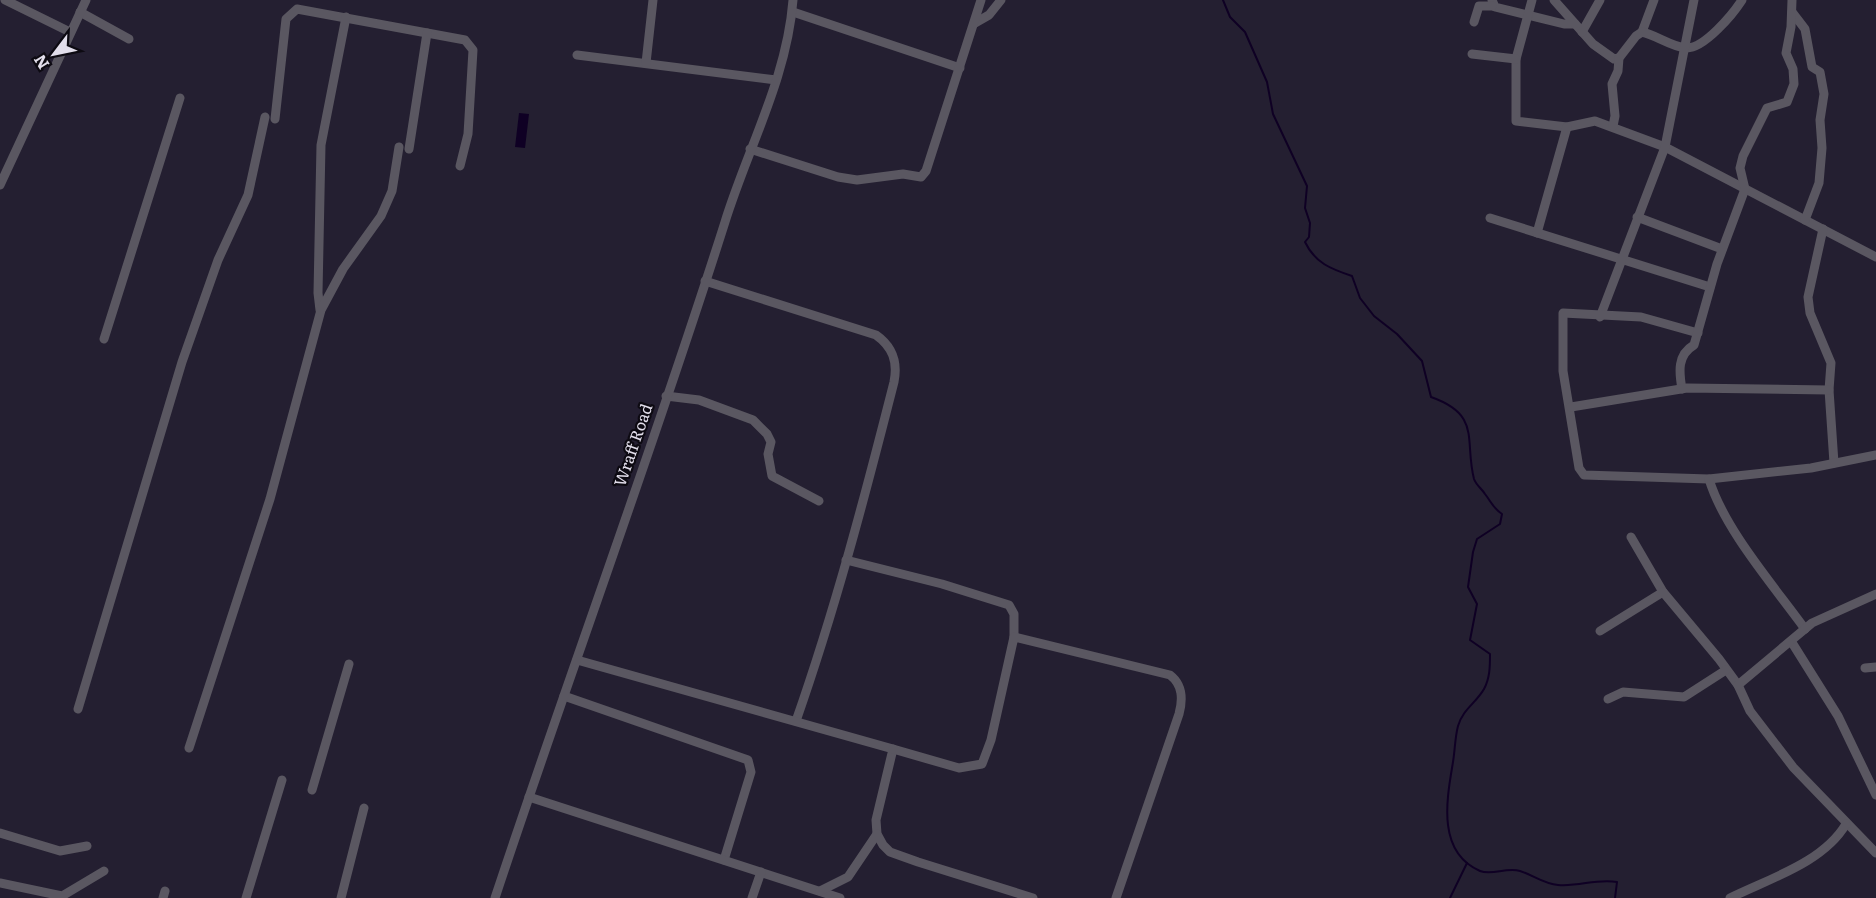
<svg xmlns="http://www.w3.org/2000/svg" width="1876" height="898" font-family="Literata,serif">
<rect width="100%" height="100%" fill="#241f31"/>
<polygon fill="#0f0024" points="519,113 529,114 525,148 515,147"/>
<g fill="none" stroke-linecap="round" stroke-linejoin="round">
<g stroke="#0f0024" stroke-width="2">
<path d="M1223 0 1230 17 1245 32 1267 82 1273 114 1307 186 1305 208 1310 223 1309 237 1305 242C1315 263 1331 269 1352 276L1360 298 1374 316 1397 334 1422 361 1431 397C1482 415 1464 440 1474 479 1476 485 1482 489 1485 494 1492 503 1493 508 1502 514L1500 524 1477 539 1473 552 1468 587 1477 604 1470 640 1490 654C1490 666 1490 678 1484 689 1476 703 1463 709 1458 726 1455 737 1455 750 1453 762 1447 798 1436 852 1480 871 1492 876 1506 867 1520 871 1533 875 1544 884 1558 885 1579 887 1597 878 1617 882L1615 898"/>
<polyline points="1450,898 1467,863"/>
</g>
<g stroke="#5a5761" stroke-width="9">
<polyline points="5,0 70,32"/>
<polyline points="1492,0 1495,7 1564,24 1575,24"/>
<polyline points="1532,0 1516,59 1516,121 1567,127 1595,121 1665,147 1876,257"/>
<polyline points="1554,0 1593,44 1614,59 1619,58"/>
<polyline points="80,12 129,39"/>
<polyline points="793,12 960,68"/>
<polyline points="1792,12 1805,29 1812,67 1820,72 1824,94 1820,120 1822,148 1819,183 1805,220"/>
<polyline points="1474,22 1479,6 1492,6"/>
<polyline points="975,23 989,15 1001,0"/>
<polyline points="1582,32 1600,0"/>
<polyline points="1642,32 1654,0"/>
<polyline points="1472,54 1516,59"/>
<polyline points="577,55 776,80"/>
<polyline points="646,63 653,0"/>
<polyline points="275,119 286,19 297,9 465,40 473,50 468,134 460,166"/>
<path d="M1613 126 1615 116 1612 84 1618 71 1619 58 1636 36 1642 32C1656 35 1672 47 1686 48 1704 49 1733 14 1742 0"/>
<polyline points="409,149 427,33"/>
<polyline points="750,149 838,177 857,180 903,174 921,177 926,171 981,0"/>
<polyline points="0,185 86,0"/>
<polyline points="1637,217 1722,249"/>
<polyline points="1490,218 1710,287"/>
<polyline points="1823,229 1808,297 1810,313 1831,363 1829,390 1834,463"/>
<polyline points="1537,233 1567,127"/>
<path d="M705 281 876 335C893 347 898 362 894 382 865 496 835 610 796 721"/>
<polyline points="320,310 318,293 321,145 346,17"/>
<polyline points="1600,317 1665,147 1694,0"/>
<polyline points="1698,333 1641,317 1563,313 1563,371 1579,468 1584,475 1709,479 1811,468 1876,455"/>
<polyline points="104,339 180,98"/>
<path d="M1682 389C1679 372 1677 355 1694 345L1717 264 1745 189 1740 168 1743 156 1767 108 1787 102 1794 84 1793 69 1786 53 1791 27 1792 0"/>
<polyline points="666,396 699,400 753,420 767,434 771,442 768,454 772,476 819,501"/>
<polyline points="1571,407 1687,388 1829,390"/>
<path d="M1709 479C1724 529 1774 586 1805 629"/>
<polyline points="1631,537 1663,592 1719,659 1738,685 1750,711 1793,767 1876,853"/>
<polyline points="846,560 942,584 1009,605 1014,614 1014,637"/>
<polyline points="1600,631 1663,592"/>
<polyline points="1791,641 1838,716 1876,795"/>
<polyline points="577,660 893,749 876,820 877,834 883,845 890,852 918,862 1033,898"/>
<polyline points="1865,668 1876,667"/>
<polyline points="1738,685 1812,623 1876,594"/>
<polyline points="564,696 748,760 751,772 724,860"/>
<polyline points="1608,699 1623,692 1684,697 1726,670"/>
<polyline points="78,709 182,362 218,260 248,195 265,117"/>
<polyline points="189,748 270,499 321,310 343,269 381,216 392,191 399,147"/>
<path d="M893 749 959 768 982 764 991 740 1014 637 1170 675C1183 685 1183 699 1179 714L1116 898"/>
<polyline points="312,790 349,664"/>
<polyline points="529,797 840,898"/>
<polyline points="0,833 60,851 87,846"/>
<polyline points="0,883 62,896 104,871"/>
<polyline points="820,891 848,877 877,834"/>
<polyline points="163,898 165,891"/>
<polyline points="246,898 282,780"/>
<polyline points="341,898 364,808"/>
<path d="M495 898C570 672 653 449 725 222 748 148 787 78 793 0"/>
<polyline points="752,898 761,872"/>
<path d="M1730 898C1768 879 1823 863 1846 824"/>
</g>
</g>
<g text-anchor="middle" stroke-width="4.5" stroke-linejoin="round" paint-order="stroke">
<g font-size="16" fill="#e2deeb" stroke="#0d0a12">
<text transform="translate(633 445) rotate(-71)" y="6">Wraff Road</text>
</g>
</g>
<g transform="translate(54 54) rotate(238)" stroke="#0d0a12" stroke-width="4.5" paint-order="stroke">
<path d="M0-4.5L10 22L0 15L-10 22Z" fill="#e2deeb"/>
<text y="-9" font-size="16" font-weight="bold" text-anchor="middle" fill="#e2deeb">N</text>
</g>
</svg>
